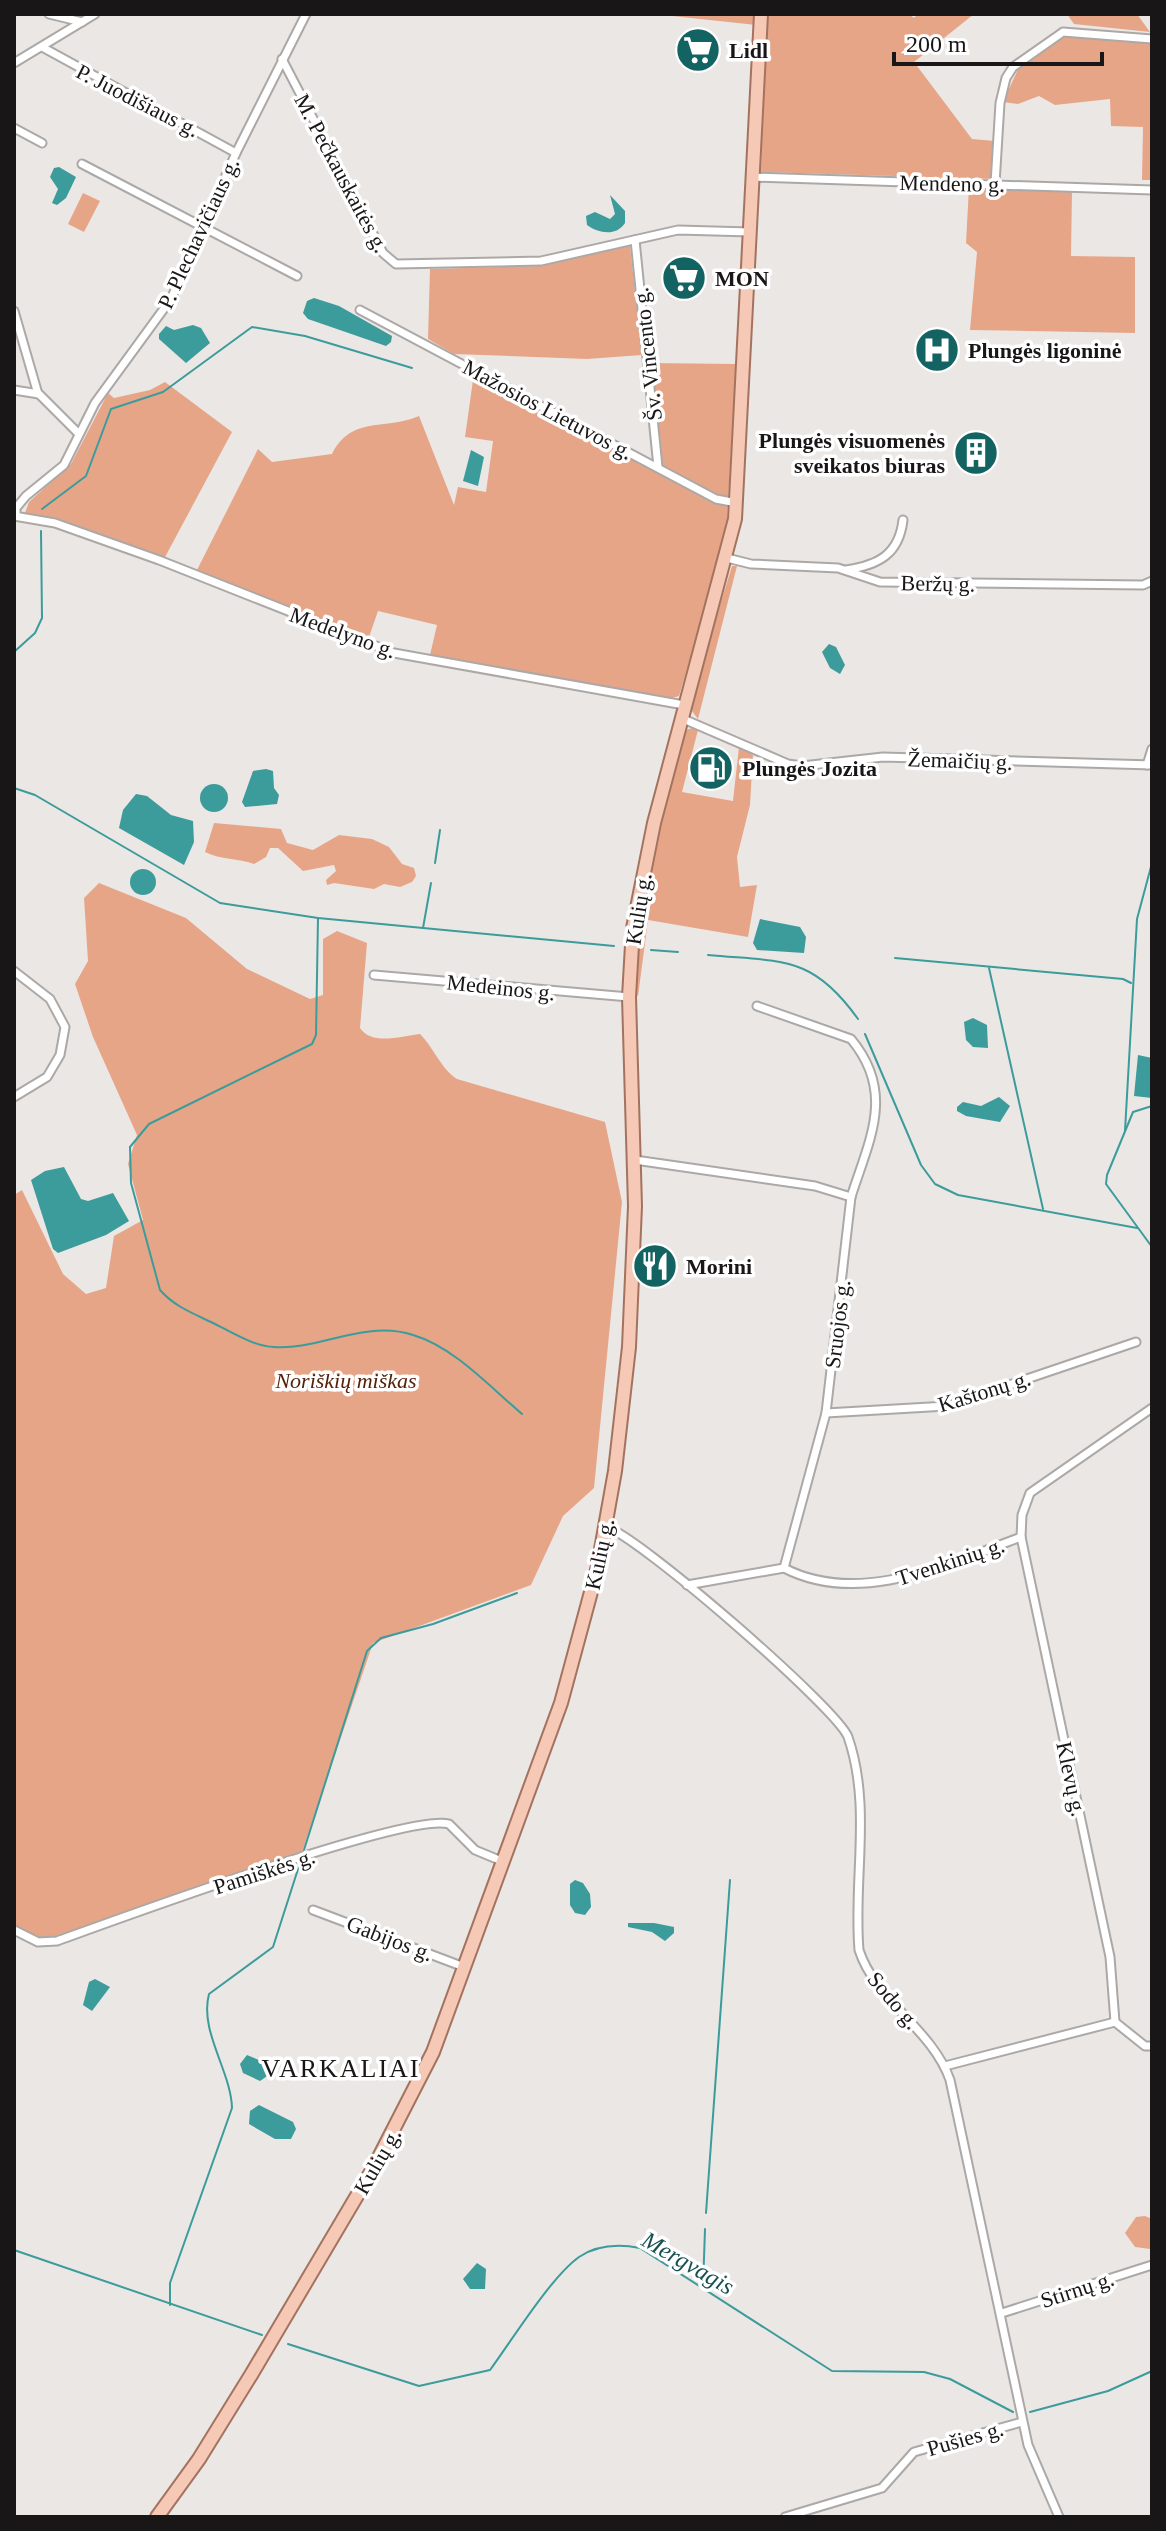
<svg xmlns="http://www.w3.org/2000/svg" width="1166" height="2531" font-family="'Times New Roman',serif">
<rect width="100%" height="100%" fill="#ebe7e5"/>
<g fill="#e7a588">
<polygon points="654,14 757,14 756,25"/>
<polygon points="765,14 909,14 914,18 918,14 974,14 914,62 972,139 995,141 993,179 761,172"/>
<polygon points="1067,14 1137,14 1150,32 1074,24"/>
<polygon points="1059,35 1152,43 1152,180 1142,180 1143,127 1111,126 1110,99 1055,105 1039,96 1018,104 1003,102 1019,67"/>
<polygon points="969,187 1072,191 1071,256 1135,257 1135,333 970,330 977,252 966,243"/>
<polygon points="83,193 100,201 84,232 68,224"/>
<polygon points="630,246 642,355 587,359 454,354 428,339 430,269 540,266"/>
<path d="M650 363 736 364 726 536 679 696 672 698 430 655 437 625 378 611 368 640 196 572 258 449 272 462 332 454C352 415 384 431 419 416L454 505 458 487 486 492 493 441 465 437 474 373 661 472Z"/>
<polygon points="165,382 232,432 164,559 64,522 25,513 29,502 71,464 108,393 114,398 150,390"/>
<polygon points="732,566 737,566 698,719 689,707"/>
<polygon points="692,728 698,730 682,792 733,801 739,747 753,753 750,805 737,857 740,887 757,885 748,937 648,920 638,996 634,993 645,880 683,731"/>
<path d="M214 823 281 829 287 843 313 850 339 835 372 839 389 847 402 864 414 868 416 876 412 882 400 887 384 884 374 889 334 883 327 885 326 880 336 871 334 865 303 871 278 848H270L266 857 254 864C238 858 221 860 205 852Z"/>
<path d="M99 883 186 918 247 969 310 999 323 995V939L337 931 367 943 360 1028C372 1046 401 1036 420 1034 434 1048 441 1069 457 1079L605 1122 622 1202 594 1488 563 1516 531 1585 373 1643 301 1855 43 1940 14 1928V1195L22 1190 63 1274 86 1294 106 1288 114 1236 143 1220 128 1164 137 1135 93 1037 75 984 88 961 84 898Z"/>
<polygon points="1145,2216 1152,2219 1150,2249 1135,2247 1125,2233 1136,2217"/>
</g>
<g fill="#3c9b9b">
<polygon points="59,167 76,177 66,198 57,205 52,203 58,189 50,177 54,168"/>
<path d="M610 195 625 211V223C616 237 598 233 587 225L586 216 595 212 610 219 615 214Z"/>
<polygon points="314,298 339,306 392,336 391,342 386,346 308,319 303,313 307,301"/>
<polygon points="193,325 201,328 210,343 186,363 159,339 159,334 166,326 174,330"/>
<polygon points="471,450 484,457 478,486 463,481"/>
<polygon points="829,644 836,647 845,665 840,674 830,668 822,652"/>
<polygon points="266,769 273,771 274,788 279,795 277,804 245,807 242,802 253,771"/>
<circle cx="214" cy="798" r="14"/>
<polygon points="136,794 147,796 171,815 193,821 194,842 184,865 119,828 123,810"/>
<circle cx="143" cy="882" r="13"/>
<polygon points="760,919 800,927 806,937 804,953 757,950 753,943"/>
<polygon points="973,1018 987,1025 988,1048 973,1047 966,1040 964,1022"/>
<polygon points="1138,1055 1152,1058 1152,1098 1134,1096"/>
<polygon points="999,1097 1010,1106 1000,1122 966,1116 957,1111 957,1107 963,1102 981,1106"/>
<polygon points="64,1167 81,1199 88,1201 113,1193 129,1221 106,1235 58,1253 53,1249 31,1180 45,1171"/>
<polygon points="575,1880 583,1883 590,1894 591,1907 585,1915 575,1913 570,1905 570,1884"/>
<polygon points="628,1923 654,1923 674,1927 674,1933 665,1941 652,1932 628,1927"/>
<polygon points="95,1979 110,1987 92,2011 83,2005 89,1982"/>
<polygon points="247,2055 266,2063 270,2074 260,2081 243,2073 240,2064"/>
<polygon points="259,2105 293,2122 296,2129 291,2139 275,2139 249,2124 250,2111"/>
<polygon points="477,2263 486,2269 485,2289 470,2289 463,2279"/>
</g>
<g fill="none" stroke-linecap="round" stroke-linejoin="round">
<g stroke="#3c9b9b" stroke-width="2">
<polyline points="42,509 86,476 111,409 163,392 252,327 305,336 412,368"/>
<polyline points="14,652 35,633 42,618 41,531"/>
<polyline points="14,788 35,795 220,903 318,918 614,946"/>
<polyline points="435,863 440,830"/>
<path d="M318 918 316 1035 312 1044 149 1124 130 1147 131 1183 160 1290C174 1306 192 1313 211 1322 230 1331 252 1346 274 1347 317 1351 365 1319 413 1335 454 1347 490 1387 522 1414"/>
<polyline points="423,928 431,883"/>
<polyline points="651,950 678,952"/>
<path d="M708 955C781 962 812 954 858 1019"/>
<polyline points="895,958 1123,979 1131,983"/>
<polyline points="989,968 1043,1209"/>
<polyline points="865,1034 921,1165 935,1184 958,1195 1137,1228"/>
<polyline points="1152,1106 1133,1112 1107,1175 1106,1184 1152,1247"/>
<polyline points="1125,1131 1137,919 1152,863"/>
<polyline points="303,1853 367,1651 381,1638 433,1624 517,1593"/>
<polyline points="706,2213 730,1880"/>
<polyline points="14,2250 262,2335"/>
<polyline points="703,2287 705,2229"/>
<path d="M170 2305V2283L232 2108C231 2071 199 2031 209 1994L273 1947 299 1866"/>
<path d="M288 2344 419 2386 490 2370C512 2340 551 2277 579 2257 597 2245 619 2244 640 2248L832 2371 924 2372 950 2379 1013 2412"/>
<polyline points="1030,2412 1108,2391 1152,2371"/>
</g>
<g stroke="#aca8a6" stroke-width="11">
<g id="street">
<polyline points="49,14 82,22"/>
<polyline points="42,47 236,153"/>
<polyline points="282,59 383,253 396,264 541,261 678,230 750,232"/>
<polyline points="14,63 95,14"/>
<polyline points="14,128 42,143"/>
<polyline points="82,164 297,276"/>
<polyline points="752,177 1152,190"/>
<polyline points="995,184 1000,103 1006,78 1013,67 1063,32 1152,39"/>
<polyline points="635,240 658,467"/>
<polyline points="360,310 716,499 737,503"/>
<polyline points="14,311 38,394"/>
<polyline points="14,390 39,394 79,434"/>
<polyline points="16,515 16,508 26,496 64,465 95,403 171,299 236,153 306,14"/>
<polyline points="14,516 55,523 159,560 394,653 684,705"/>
<polyline points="727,558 751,564 838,568 880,582 1143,585 1152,581"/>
<path d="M846 570C879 565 899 554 903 520"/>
<polyline points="681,718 788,764 802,766 883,757 1152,765"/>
<polyline points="1147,765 1152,749"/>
<polyline points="14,971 50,999 65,1027 60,1055 47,1077 14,1097"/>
<polyline points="374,975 629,997"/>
<path d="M757 1006 851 1039C896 1093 869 1140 851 1197"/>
<polyline points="635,1160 815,1186 851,1197 826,1413 784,1568 687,1585"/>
<polyline points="826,1413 947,1406 1136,1342"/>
<path d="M606 1527C635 1533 838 1709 848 1737 872 1806 853 1880 859 1950 875 2000 932 2029 950 2080L1028 2445 1059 2517"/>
<polyline points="1021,1537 1110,1957 1115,2022"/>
<path d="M784 1568C859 1607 948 1564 1021 1537L1022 1515 1030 1493 1152 1408"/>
<polyline points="313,1910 464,1967"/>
<path d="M14 1930 38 1942 57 1941C115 1920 409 1812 449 1824L475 1850 504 1862"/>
<polyline points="1115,2022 1145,2046 1152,2046"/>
<polyline points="945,2066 1115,2022"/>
<polyline points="1002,2313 1152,2265"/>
<polyline points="785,2517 882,2488 914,2452 1022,2422"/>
</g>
</g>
<g stroke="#a3735f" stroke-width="16">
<polyline id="primary" points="157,2517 199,2459 251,2375 374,2167 433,2052 561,1703 598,1566 615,1471 629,1347 635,1206 629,997 633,928 654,823 735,519 761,14"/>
</g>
<use href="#street" stroke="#fff" stroke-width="7"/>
<use href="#primary" stroke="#f5c9b6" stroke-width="12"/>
</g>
<defs>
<g id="supermarket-disc" transform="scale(2.3)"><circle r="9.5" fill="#136363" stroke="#fff"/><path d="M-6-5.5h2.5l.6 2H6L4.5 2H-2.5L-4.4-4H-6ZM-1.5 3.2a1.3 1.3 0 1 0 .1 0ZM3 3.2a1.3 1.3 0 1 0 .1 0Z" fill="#fff"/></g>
<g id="hospital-disc" transform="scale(2.3)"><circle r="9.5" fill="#136363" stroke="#fff"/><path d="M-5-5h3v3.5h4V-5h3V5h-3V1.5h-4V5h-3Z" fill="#fff"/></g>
<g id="building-disc" transform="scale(2.3)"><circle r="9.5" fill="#136363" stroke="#fff"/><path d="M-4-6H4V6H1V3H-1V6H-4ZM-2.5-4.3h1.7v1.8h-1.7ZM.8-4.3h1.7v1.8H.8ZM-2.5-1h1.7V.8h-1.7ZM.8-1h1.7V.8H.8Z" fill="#fff"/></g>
<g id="fuel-disc" transform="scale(2.3)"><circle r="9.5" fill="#136363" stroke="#fff"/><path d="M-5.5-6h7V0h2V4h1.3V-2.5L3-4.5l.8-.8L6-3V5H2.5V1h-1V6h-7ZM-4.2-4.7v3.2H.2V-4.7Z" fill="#fff"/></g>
<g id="restaurant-disc" transform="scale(2.3)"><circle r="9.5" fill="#136363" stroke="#fff"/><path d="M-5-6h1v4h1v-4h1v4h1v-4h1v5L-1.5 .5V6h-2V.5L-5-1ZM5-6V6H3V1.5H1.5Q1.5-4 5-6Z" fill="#fff"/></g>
</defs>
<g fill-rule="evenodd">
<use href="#supermarket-disc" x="698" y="50"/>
<use href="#supermarket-disc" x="684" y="278"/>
<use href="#hospital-disc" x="937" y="350"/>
<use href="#building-disc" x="976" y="453"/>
<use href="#fuel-disc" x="711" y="768"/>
<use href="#restaurant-disc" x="655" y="1266"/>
</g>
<g text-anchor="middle" stroke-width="7" stroke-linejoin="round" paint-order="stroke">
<g font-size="22" font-weight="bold" fill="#181616" stroke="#fff" text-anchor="start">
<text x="729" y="58">Lidl</text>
<text x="715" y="286">MON</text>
<text x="968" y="358">Plungės ligoninė</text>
<text x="945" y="448" text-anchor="end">Plungės visuomenės<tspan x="945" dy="25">sveikatos biuras</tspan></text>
<text x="742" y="776">Plungės Jozita</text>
<text x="686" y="1274">Morini</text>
</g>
<g font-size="22" fill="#181616" stroke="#fff">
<text transform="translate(138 100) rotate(27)" y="8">P. Juodišiaus g.</text>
<text transform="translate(342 173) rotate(62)" y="8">M. Pečkauskaitės g.</text>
<text transform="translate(952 183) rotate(1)" y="8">Mendeno g.</text>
<text transform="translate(198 233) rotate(-65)" y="8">P. Plechavičiaus g.</text>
<text transform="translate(647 354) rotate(-96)" y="8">Šv. Vincento g.</text>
<text transform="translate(548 409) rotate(28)" y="8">Mažosios Lietuvos g.</text>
<text transform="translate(938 583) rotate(1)" y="8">Beržų g.</text>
<text transform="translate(343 632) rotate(20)" y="8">Medelyno g.</text>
<text transform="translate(960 760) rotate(2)" y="8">Žemaičių g.</text>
<text transform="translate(638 909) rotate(-81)" y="8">Kulių g.</text>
<text transform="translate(501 987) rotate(6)" y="8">Medeinos g.</text>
<text transform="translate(837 1324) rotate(-83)" y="8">Sruojos g.</text>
<text transform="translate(984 1391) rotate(-17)" y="8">Kaštonų g.</text>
<text transform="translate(599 1554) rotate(-78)" y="8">Kulių g.</text>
<text transform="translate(950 1561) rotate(-18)" y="8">Tvenkinių g.</text>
<text transform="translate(1072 1779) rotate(78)" y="8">Klevų g.</text>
<text transform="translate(264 1871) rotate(-18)" y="8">Pamiškės g.</text>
<text transform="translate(390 1938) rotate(21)" y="8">Gabijos g.</text>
<text transform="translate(894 2000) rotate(50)" y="8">Sodo g.</text>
<text transform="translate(377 2161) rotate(-60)" y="8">Kulių g.</text>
<text transform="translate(1077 2289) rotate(-18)" y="8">Stirnų g.</text>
<text transform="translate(965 2438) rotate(-16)" y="8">Pušies g.</text>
</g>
<g font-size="22" font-style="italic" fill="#552108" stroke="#fff">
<text x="346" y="1388">Noriškių miškas</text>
</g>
<g font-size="24" font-style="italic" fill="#195050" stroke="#fff">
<text transform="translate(688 2263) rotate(30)" y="8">Mergvagis</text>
</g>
<g font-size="26" letter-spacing="2" fill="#181616" stroke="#fff">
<text x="341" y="2077">VARKALIAI</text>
</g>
</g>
<rect width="1166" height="2531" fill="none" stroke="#181616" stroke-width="32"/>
<path d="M894 52v12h208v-12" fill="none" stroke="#181616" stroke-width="4"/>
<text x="906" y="52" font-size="24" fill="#181616" stroke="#ffffff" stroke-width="6" paint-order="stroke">200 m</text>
</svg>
